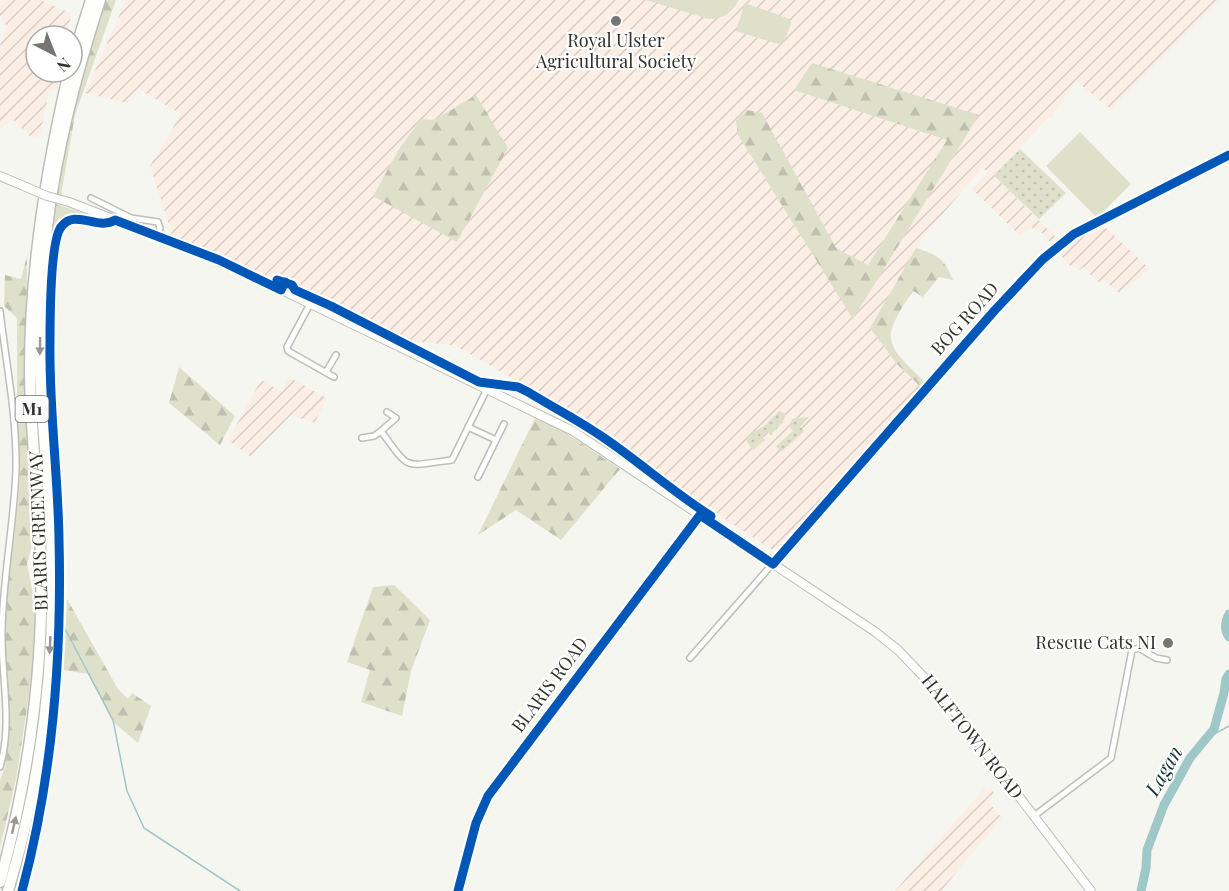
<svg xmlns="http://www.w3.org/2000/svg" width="1229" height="891" font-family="'Playfair Display',serif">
<defs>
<pattern id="industrial-furrows" width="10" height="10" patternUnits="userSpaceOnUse" patternTransform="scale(1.5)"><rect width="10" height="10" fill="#fbeee5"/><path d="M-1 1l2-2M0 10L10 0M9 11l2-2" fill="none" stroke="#d8ccc5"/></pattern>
<pattern id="grass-dots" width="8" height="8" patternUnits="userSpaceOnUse" patternTransform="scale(1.5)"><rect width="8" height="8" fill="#dee0ca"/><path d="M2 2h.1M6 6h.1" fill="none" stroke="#bfc0ae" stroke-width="1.8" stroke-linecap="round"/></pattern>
<pattern id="forest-firs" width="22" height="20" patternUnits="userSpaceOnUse" patternTransform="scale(1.5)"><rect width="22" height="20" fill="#dee0ca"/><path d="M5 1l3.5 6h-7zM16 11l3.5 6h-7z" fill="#bfc0ae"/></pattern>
</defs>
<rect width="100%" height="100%" fill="#f6f6f1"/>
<g fill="url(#industrial-furrows)">
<polygon points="3,0 41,0 72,14 65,36 36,36 36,72 62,72 58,88 49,92 39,139 31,137 13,120 6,124 0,130 0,45 7,26 0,18 0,6"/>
<polygon points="126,0 1219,0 1111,109 1076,81 1052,117 1048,118 994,176 1060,241 1054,246 1039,230 1036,231 1031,227 1020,236 972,189 988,172 982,168 923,237 871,328 896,363 921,387 778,547 772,550 701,503 609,433 454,345 410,341 321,298 173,237 150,166 181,114 139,89 127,103 85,93"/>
<polygon points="1103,225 1150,269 1119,293 1105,281 1098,282 1083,267 1080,270 1069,265 1057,250 1076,238"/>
<polygon points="289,377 327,398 315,423 291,415 251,457 228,440 261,380 282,392"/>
<polygon points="985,787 988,790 991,788 995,795 988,801 1002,818 941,891 895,891"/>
</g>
<g fill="url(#grass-dots)">
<polygon points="1020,149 1066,193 1039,219 994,176"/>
<polygon points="779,411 786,414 783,422 771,435 768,432 762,437 765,440 753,450 747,442 748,436 765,425"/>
<polygon points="809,417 800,427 804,431 781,452 776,446 793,431 790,427 792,419"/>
</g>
<g fill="url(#forest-firs)">
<polygon points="105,0 116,0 75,115 61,195 57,194 73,111"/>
<polygon points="812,63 979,115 853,319 738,135 736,121 747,110 762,113 836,248 868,265 947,140 794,90"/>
<polygon points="476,95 508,148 457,242 373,196 399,149 421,119 434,120"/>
<polygon points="55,204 84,213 101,221 75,214 61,221 53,240 50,284 47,365 50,424 48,424 45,359 50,235"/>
<path d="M916 248C938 255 944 258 953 280L939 277 923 297 913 291C879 341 885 343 926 383L921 387 896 363 870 328Z"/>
<polygon points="27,256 26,414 32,508 31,549 27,564 35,604 32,676 16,779 0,848 0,780 5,767 9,731 5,667 6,592 13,547 20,480 17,423 17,318 4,306 5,275 21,279"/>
<polygon points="179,367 235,416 220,445 169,403"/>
<polygon points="535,418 560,429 620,469 561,540 516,510 478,535"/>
<polygon points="394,585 430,620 411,671 402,716 361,702 370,670 347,662 373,587"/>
<polygon points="67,599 118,689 128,699 132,693 151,706 138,743 112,721 88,674 64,670"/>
</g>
<g fill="#dee0ca">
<path d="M646 0H739C731 13 723 19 709 19Z"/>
<polygon points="745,3 790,19 791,24 784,42 778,44 736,31"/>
<polygon points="1080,132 1131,184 1097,218 1046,166"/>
</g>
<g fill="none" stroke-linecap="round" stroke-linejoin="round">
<g stroke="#9ec7c8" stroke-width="1.5">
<polyline points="63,625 113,720 127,791 144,828 240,891"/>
<polyline points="1209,737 1229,726"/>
</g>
<g stroke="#9ec7c8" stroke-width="9">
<path d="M1229 614C1225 622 1224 630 1229 637"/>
<polyline points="1141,891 1146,868 1147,850 1164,805 1190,758 1214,729 1224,693 1226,679 1229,674"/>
</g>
<g stroke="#bdbdb9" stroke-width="8">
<g id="street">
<polyline points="91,198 131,218 158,222 160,228 158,237"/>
<polyline points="310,304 287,347 288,351 334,377"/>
<path d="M0 311C6 363 17 417 16 470 14 524 3 576 2 630 1 676 13 722 0 767"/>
<polyline points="326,372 336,355"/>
<polyline points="468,427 496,440"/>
<polyline points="381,431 396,418 387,412"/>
<path d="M362 438 374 436 381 431C411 472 403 466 452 460L487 389"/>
<polyline points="478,477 504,424"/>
<polyline points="690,658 995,310 1043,259 1074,234 1229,155"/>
<polyline points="1034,816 1111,758 1132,650 1139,648 1156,658 1167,660"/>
<polyline points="458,891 476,823 488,796 700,515"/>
</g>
</g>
<g stroke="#bdbdb9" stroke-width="10">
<g id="secondary">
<polyline points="0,176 26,187"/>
<polyline points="69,202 219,260 253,276 573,431 874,631 898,650 944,698 1091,891"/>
</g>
</g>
<g stroke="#bdbdb9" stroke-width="13">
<g id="highway">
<polyline points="72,61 91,0"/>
<path d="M0 882C29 776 44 668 41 559 39 495 30 432 30 368 30 268 46 170 69 72"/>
<path d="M8 891C40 784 55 672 52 560 50 498 43 436 40 374 38 346 40 316 42 288 46 190 70 93 100 0"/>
</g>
</g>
<use href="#street" stroke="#fefefd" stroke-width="5"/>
<use href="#secondary" stroke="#fefefd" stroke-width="8"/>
<use href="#highway" stroke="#fefefd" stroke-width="10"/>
<g stroke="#bdbdb9" stroke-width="10" stroke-linecap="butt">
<polyline id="secondary-bridge" points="26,187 47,196 69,202"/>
</g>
<use href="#secondary-bridge" stroke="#fefefd" stroke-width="8"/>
<g stroke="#fff" stroke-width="13">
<g id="cycleway">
<path d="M277 280 292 285 295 290 331 306 479 382 518 387 528 392C554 408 582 422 607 440 642 464 674 493 711 516"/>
<path d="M22 891C53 776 62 658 59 539 58 474 49 410 50 344 50 322 50 242 61 227 75 208 98 231 115 220L219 260 281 290 285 282"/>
<polyline points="458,891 476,823 488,796 700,515 773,564 995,310 1043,259 1074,234 1229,155"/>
</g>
</g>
<use href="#cycleway" stroke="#0057b8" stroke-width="9"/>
</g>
<defs><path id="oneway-solid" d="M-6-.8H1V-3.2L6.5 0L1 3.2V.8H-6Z" transform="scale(1.5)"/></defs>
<g fill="#989794">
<use href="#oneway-solid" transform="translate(40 346) rotate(91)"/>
<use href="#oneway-solid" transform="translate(50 645) rotate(93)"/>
<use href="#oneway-solid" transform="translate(14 825) rotate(-77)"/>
</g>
<g fill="#767571" stroke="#fff" stroke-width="2">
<circle cx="616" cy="21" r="6"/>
<circle cx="1168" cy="643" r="6"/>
</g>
<g text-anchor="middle" stroke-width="4.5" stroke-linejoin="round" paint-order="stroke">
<rect fill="#fff" stroke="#6f6e6b" stroke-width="1.5" x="15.5" y="396" width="33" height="26" rx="4.5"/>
<g font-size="16" font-weight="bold" fill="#31302c">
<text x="32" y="415">M1</text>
</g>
<g font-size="18" fill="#31302c" stroke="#fff">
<text x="616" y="47">Royal Ulster<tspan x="616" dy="21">Agricultural Society</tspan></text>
<text x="1156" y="649" text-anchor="end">Rescue Cats NI</text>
</g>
<g font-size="18" fill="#31302c" stroke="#fff">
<text transform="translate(965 319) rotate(-48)" y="6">BOG ROAD</text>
<text transform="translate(39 531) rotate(-92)" y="6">BLARIS GREENWAY</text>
<text transform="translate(550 685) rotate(-53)" y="6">BLARIS ROAD</text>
<text transform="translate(972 737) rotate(52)" y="6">HALFTOWN ROAD</text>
</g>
<g font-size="20" font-style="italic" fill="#163436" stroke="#fff">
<text transform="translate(1164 771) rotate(-60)" y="7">Lagan</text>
</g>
</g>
<g transform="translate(54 54) rotate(138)"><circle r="28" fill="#ffffff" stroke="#adacab" stroke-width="1.5"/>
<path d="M0-4.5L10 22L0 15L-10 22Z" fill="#767571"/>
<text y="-9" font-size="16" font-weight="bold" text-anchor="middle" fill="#31302c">N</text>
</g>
</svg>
